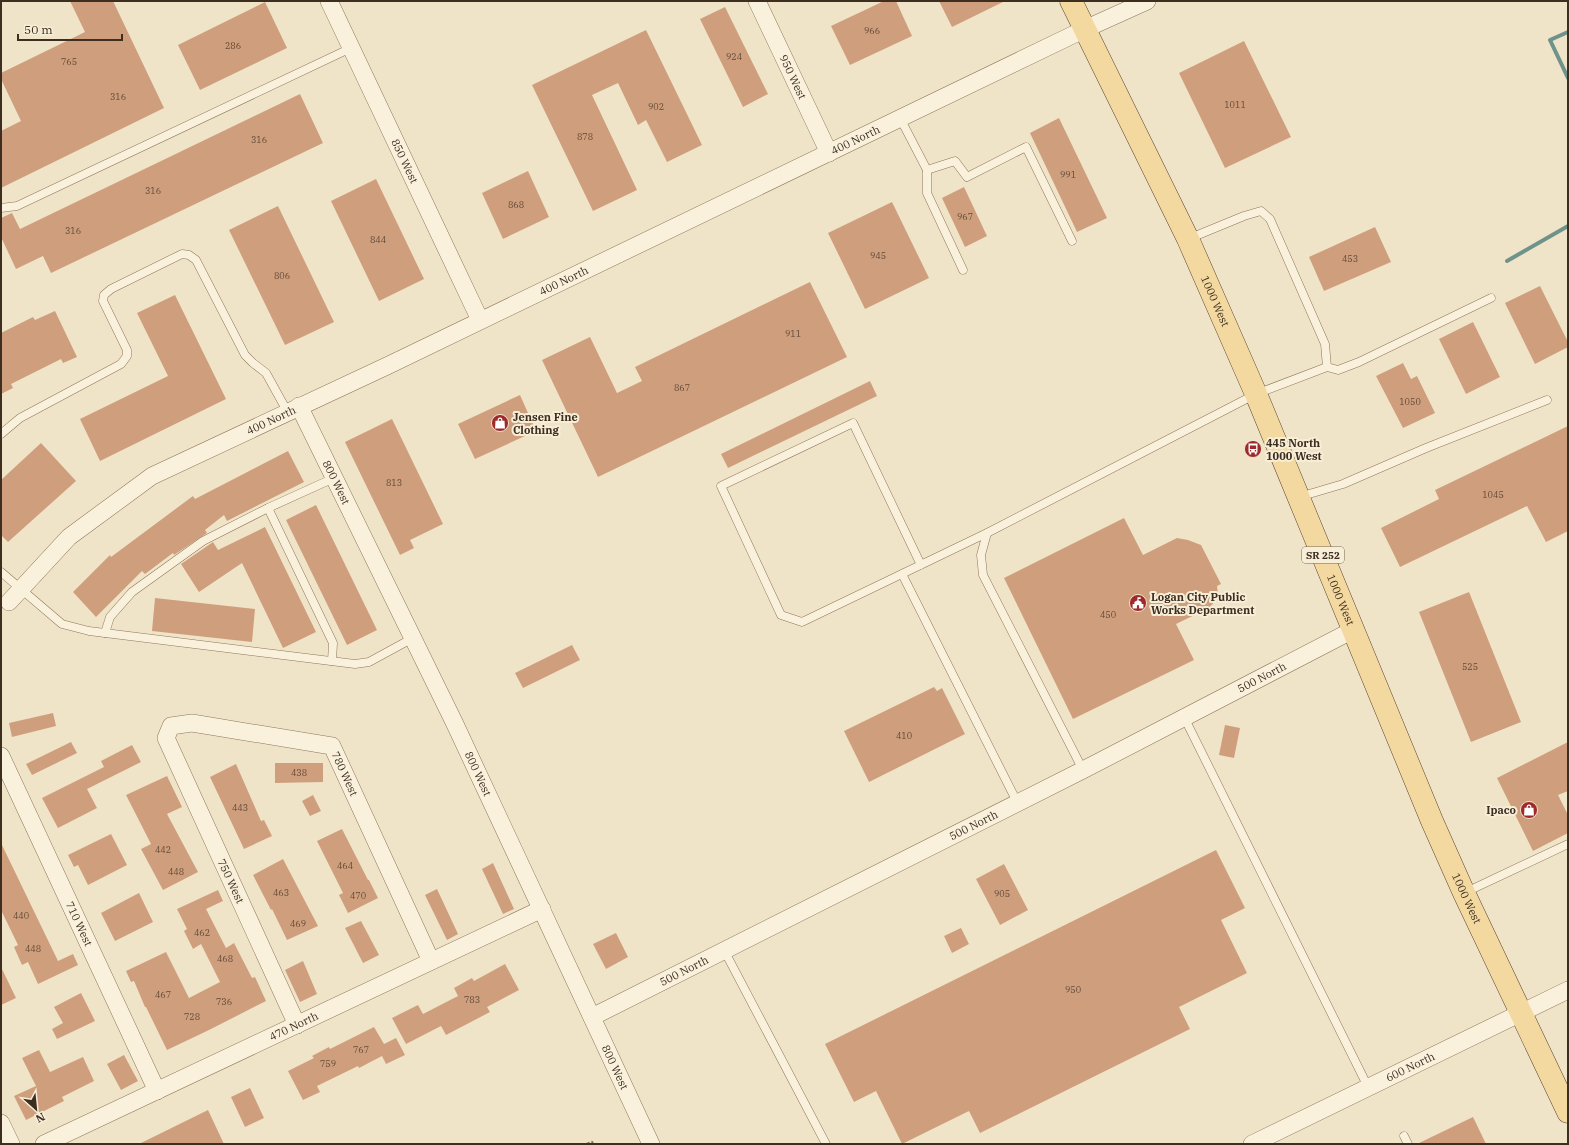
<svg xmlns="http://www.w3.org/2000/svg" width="1569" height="1145" font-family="'IBM Plex Serif',serif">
<rect width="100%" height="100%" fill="#f0e4c8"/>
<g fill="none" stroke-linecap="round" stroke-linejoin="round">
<g stroke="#6f938a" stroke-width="4">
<polyline points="1568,32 1550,40 1568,78"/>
<polyline points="1507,261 1568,226"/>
</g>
</g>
<g fill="#cf9f7d">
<polygon points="70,1 113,1 164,108 1,188 1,131 21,121 1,79 1,73 85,32"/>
<polygon points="884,1 896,1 912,36 850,65 831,26"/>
<polygon points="939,1 1005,1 952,27"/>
<polygon points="265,2 287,48 200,90 178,45"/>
<polygon points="725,7 768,94 743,107 700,19"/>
<polygon points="646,30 702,145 667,162 646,120 638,125 618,83 592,95 637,190 593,211 532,85"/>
<polygon points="1244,41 1291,137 1225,168 1179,73"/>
<polygon points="300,94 323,143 51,273 43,256 16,269 1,237 1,218 12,213 20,229"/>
<polygon points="1059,118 1107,218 1077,232 1030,133"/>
<polygon points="528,171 549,217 503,239 482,193"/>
<polygon points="376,179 424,279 379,301 331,201"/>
<polygon points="964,187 987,236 965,247 942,198"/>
<polygon points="892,202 929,278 865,309 828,233"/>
<polygon points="278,206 334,322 285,345 229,230"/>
<polygon points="1375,227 1391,262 1324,291 1309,257"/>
<polygon points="810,282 847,357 598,477 542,360 590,337 617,393 642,381 635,367"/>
<polygon points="1540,286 1568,342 1568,347 1535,364 1505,303"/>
<polygon points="175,295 226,399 100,461 80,419 168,376 137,313"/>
<polygon points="55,311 77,357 63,363 61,359 11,384 13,388 1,394 1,333 33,317 35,320"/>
<polygon points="1473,322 1500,377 1466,394 1439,339"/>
<polygon points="1403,363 1411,379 1417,376 1435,413 1403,428 1376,376"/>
<polygon points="870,381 877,396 728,468 721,454"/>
<polygon points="520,395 536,431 475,459 458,424"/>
<polygon points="392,419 443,524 410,540 414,548 400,555 345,442"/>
<polygon points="1568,426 1568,531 1546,542 1527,506 1400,567 1381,528 1439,499 1435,490"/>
<polygon points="41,443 76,481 8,542 1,535 1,480"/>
<polygon points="288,451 304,482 227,521 224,515 205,530 207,533 174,555 173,553 145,574 142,571 96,617 73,592 110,555 111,557 193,496 195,499"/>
<polygon points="316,505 377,630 347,645 286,520"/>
<polygon points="1124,518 1143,555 1177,538 1188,540 1201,545 1221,584 1217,586 1218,594 1217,599 1209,608 1176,624 1194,660 1073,719 1004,578"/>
<polygon points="265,527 316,632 283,648 242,563 199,592 181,564 213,542 218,550"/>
<polygon points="1469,592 1521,722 1471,742 1419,612"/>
<polygon points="155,598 255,609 252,642 152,631"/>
<polygon points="572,645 580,660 523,688 515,673"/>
<polygon points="934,687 937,691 942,688 965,734 869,782 844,731"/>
<polygon points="53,713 56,726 12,737 9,723"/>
<polygon points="1225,725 1240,728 1234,758 1219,755"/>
<polygon points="71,742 77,753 32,775 26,764"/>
<polygon points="1568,742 1568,791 1558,795 1568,815 1568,833 1533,851 1497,778"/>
<polygon points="132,745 141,762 87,789 97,808 58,828 42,798 104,767 101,761"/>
<polygon points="275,763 323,763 323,782 275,783"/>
<polygon points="236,764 261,821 264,820 272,836 244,849 210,777"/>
<polygon points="167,776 182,807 167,814 198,872 163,890 141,849 151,844 126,795"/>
<polygon points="313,795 321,811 310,816 302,801"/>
<polygon points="342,829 368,880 369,880 378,898 348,913 339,895 343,893 317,841"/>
<polygon points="111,834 127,865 88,885 78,865 74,867 68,855"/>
<polygon points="1,843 58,961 73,954 78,965 38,984 28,962 22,965 14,947 18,945 1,910"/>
<polygon points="1216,850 1245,908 1221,920 1247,973 1179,1007 1190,1029 980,1133 969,1111 902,1144 876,1091 854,1102 825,1044"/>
<polygon points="283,859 318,926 287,940 272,909 271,910 253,875"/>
<polygon points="493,863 514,909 503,914 482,869"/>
<polygon points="1004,864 1028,910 1000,925 976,879"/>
<polygon points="437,889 458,934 447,940 425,895"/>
<polygon points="218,890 223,901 206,909 226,948 234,943 252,978 255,977 266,1001 209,1030 167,1050 146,1007 145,1007 134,981 131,982 126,971 166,952 189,998 220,982 201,944 193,949 184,931 187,929 177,909"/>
<polygon points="139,893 153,922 115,941 101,913"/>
<polygon points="361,921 379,955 363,963 345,928"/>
<polygon points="961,928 969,944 952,953 944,936"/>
<polygon points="616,933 628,957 606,969 593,944"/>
<polygon points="303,961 317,994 300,1002 285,970"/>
<polygon points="505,964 519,990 487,1007 490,1012 446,1035 441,1026 406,1044 392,1018 418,1005 423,1014 458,996 454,988 472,978 474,981"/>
<polygon points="1,967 16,998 1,1005"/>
<polygon points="81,993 95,1021 57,1039 52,1029 63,1023 54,1007"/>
<polygon points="374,1027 384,1044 396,1038 405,1055 386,1064 382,1056 359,1068 358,1066 317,1086 320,1092 303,1100 288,1071 314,1058 312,1056 329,1047 330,1049"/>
<polygon points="39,1050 50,1072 83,1057 94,1081 62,1097 64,1101 26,1120 14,1096 36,1086 22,1058"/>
<polygon points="124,1055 138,1081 121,1090 107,1064"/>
<polygon points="250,1088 264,1118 245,1127 231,1097"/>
<polygon points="208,1110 224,1144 139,1144"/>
<polygon points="1473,1117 1486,1144 1417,1144"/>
</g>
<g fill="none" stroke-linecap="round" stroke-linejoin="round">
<g stroke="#8d765c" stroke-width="9">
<g id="lane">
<polyline points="900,118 927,170 955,161 967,177 1026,147 1072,241"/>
<polyline points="927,170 927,193 963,270"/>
<polyline points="1,208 17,206 351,48"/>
<polyline points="1188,239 1244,216 1261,211 1270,219 1325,344 1327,367"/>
<polyline points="1,434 20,418 121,364 127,356 127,350 103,301 104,295 111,289 182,254 189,255 196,260 245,355 253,363 266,373 287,411"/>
<polyline points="1299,497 1343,484 1426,448 1547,400"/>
<polyline points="268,508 333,643 332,661"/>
<polyline points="921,565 853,423 721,486 781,615 802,622 987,533"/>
<polyline points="1,572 62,624 89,631 355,664 369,662 413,638"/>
<polyline points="902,574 1017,802"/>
<polyline points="105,633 110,617 132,592 203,541 268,508 334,478"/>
<polyline points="1184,717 1368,1087"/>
<polyline points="1083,770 983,575 981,555 987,533 1256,394 1327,367 1338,370 1359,362 1491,298"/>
<polyline points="1466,892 1568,844"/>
<polyline points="724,950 826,1144"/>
<polyline points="1404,1136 1408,1144"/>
</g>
</g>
<g stroke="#8d765c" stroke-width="18">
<g id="street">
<path id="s1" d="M329 1 480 320"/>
<path id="s2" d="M757 1 829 153"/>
<path id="s3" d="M299 406 454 722 651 1144"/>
<path id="s4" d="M9 602 69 537 152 476 389 365 1085 29 1147 1"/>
<path id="s5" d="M1 756 157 1091"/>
<path id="s6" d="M592 1017 1083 770 1353 630"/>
<path id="s7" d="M297 1025 166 738 171 726 192 723 332 746 431 961"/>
<polyline points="1,1123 11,1144"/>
<path id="s8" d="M44 1144 542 909"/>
<path id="s9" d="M1252 1144 1568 990"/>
</g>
</g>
<g stroke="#5b4430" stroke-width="23">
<g id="primary">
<path id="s10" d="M1071 1 1188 239 1256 394 1432 821 1464 893 1568 1112"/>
</g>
</g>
<polyline stroke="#8d765c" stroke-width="2.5" stroke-dasharray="3 2" stroke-linecap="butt" points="587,1144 592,1142 593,1144"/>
<use href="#lane" stroke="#faf1dc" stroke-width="8"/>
<use href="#street" stroke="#faf1dc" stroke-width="17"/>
<use href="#primary" stroke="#f3d9a0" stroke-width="22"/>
</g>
<defs>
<g id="shop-disc" transform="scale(0.9)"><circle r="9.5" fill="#9e2a2b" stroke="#f7eed8"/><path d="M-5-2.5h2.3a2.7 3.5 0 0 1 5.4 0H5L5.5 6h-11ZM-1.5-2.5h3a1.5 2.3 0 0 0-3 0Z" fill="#fff"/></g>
<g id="bus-disc" transform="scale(0.9)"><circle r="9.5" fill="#9e2a2b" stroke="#f7eed8"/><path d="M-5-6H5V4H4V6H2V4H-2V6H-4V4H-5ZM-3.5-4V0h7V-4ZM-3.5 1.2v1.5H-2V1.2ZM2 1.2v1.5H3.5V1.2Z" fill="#fff"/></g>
<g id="civic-disc" transform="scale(0.9)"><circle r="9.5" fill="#9e2a2b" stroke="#f7eed8"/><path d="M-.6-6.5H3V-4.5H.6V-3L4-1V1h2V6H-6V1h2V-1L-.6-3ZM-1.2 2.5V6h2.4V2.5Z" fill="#fff"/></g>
</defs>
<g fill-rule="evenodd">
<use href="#shop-disc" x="500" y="423"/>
<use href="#bus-disc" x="1253" y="449"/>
<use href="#civic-disc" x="1138" y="603"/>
<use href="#shop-disc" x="1529" y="810"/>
</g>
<g text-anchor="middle" stroke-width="4" stroke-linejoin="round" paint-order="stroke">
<g font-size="9" fill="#624a37">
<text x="872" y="34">966</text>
<text x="233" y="49">286</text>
<text x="734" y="60">924</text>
<text x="69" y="65">765</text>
<text x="118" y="100">316</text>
<text x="1235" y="108">1011</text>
<text x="656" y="110">902</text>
<text x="585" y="140">878</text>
<text x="259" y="143">316</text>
<text x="1068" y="178">991</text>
<text x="153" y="194">316</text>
<text x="516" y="208">868</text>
<text x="965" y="220">967</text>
<text x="73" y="234">316</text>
<text x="378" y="243">844</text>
<text x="878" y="259">945</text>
<text x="1350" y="262">453</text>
<text x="282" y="279">806</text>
<text x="793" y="337">911</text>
<text x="682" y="391">867</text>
<text x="1410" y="405">1050</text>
<text x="394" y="486">813</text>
<text x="1493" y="498">1045</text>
<text x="1108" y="618">450</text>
<text x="1470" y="670">525</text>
<text x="904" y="739">410</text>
<text x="299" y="776">438</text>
<text x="240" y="811">443</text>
<text x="163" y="853">442</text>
<text x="345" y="869">464</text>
<text x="176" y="875">448</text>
<text x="281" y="896">463</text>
<text x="1002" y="897">905</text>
<text x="358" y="899">470</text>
<text x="21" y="919">440</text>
<text x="298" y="927">469</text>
<text x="202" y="936">462</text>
<text x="33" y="952">448</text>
<text x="225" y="962">468</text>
<text x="1073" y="993">950</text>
<text x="163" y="998">467</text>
<text x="472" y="1003">783</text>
<text x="224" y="1005">736</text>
<text x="192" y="1020">728</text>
<text x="361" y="1053">767</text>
<text x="328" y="1067">759</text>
</g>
<rect fill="#f7eed8" stroke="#756857" stroke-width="1" x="1302" y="547" width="42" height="16" rx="3"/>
<g font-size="10" font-weight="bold" fill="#3d2e20">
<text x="1323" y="559">SR 252</text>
</g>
<g font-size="11" fill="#3d2e20" stroke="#f7eed8">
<text dy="4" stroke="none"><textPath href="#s2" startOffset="84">950 West</textPath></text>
<text dy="4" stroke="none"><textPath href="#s4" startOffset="971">400 North</textPath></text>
<text dy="4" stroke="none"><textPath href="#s1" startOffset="177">850 West</textPath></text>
<text dy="4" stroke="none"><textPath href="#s4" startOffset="647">400 North</textPath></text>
<text dy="4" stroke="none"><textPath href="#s10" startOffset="333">1000 West</textPath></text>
<text dy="4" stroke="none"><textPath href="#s4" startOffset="323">400 North</textPath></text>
<text dy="4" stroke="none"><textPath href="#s3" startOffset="85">800 West</textPath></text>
<text dy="4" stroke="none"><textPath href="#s10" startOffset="657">1000 West</textPath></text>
<text dy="4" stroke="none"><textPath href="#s6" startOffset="751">500 North</textPath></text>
<text dy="4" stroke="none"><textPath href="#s3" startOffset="409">800 West</textPath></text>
<text dy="4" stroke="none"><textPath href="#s7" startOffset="522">780 West</textPath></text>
<text dy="4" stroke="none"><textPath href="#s6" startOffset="427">500 North</textPath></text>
<text transform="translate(231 881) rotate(65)" y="4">750 West</text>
<text dy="4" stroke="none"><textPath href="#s10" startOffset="981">1000 West</textPath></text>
<text dy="4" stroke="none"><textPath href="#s5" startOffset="185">710 West</textPath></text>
<text dy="4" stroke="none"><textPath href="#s6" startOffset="103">500 North</textPath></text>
<text dy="4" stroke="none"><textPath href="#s8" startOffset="276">470 North</textPath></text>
<text dy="4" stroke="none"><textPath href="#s3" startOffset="733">800 West</textPath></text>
<text dy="4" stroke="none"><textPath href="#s9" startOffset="176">600 North</textPath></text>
</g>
<g font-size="11" font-weight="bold" fill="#3d2e20" stroke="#f7eed8" text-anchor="start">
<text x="513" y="421">Jensen Fine<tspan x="513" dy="13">Clothing</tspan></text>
<text x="1266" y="447">445 North<tspan x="1266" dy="13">1000 West</tspan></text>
<text x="1151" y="601">Logan City Public<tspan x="1151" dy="13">Works Department</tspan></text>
<text x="1516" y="814" text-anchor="end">Ipaco</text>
</g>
</g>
<rect width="1569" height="1145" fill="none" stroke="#3d2e20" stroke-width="4"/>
<g transform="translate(36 1109) rotate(153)" stroke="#f7eed8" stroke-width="3" paint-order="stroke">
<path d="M0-3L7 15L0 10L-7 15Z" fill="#3d2e20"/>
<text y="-6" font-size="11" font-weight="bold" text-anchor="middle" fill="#3d2e20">N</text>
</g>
<path d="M18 34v6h104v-6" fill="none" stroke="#3d2e20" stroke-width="2"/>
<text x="24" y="34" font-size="12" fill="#3d2e20" stroke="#f7eed8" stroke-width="3" paint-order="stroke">50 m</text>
</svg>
